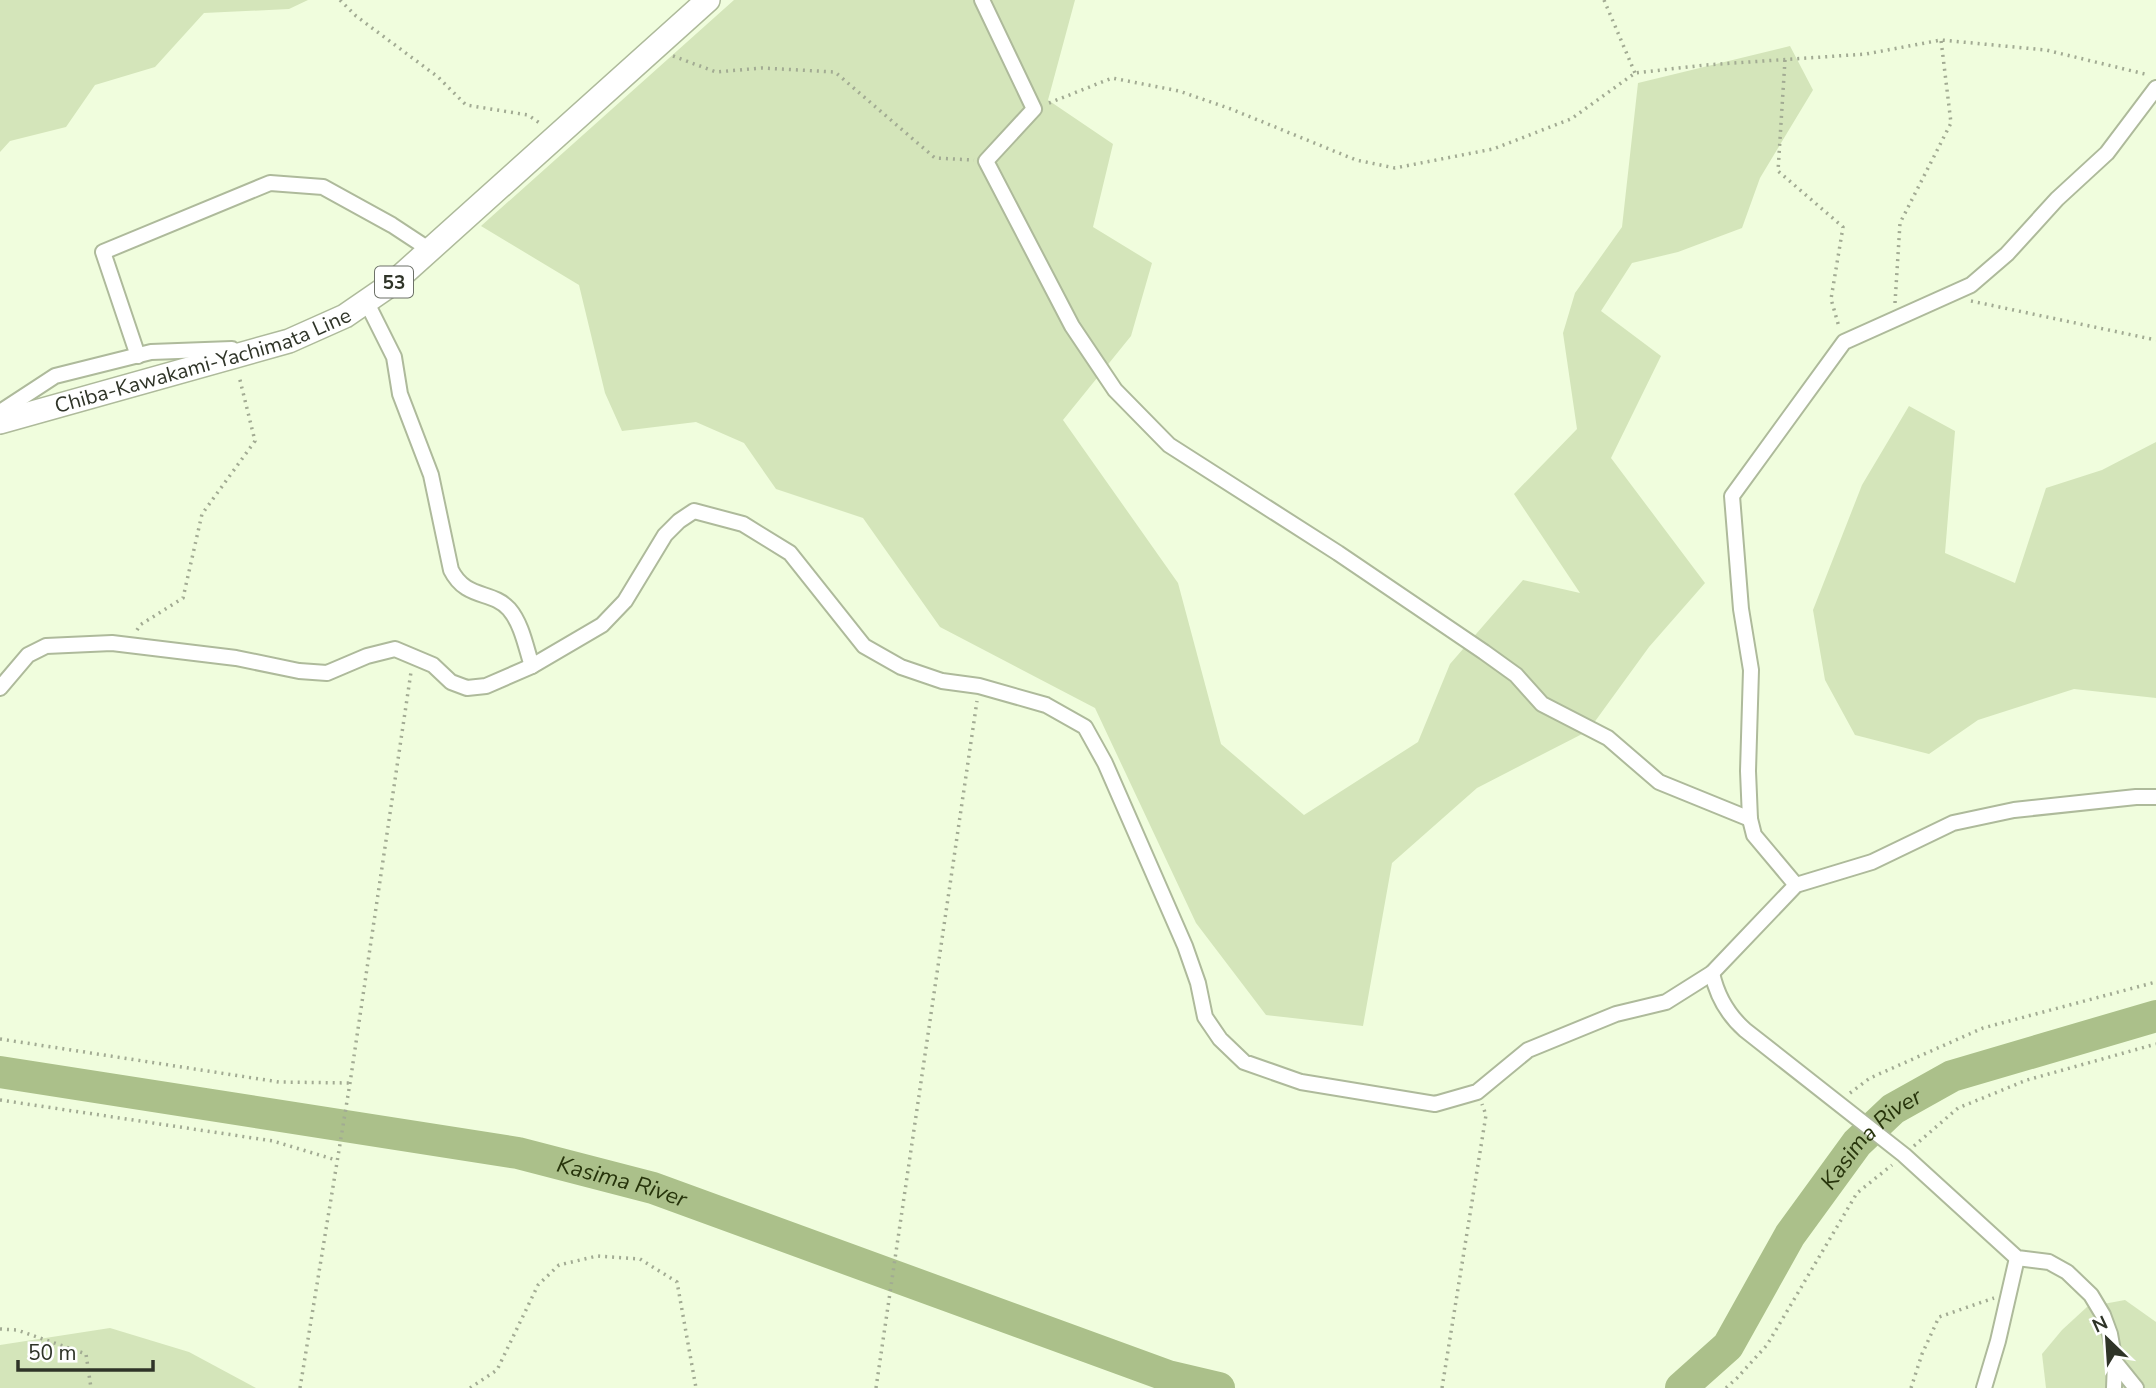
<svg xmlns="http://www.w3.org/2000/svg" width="2156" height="1388" font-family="'Nunito Sans',sans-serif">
<rect width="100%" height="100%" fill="#f0fddd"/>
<g fill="#d4e5ba">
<polygon points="0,0 308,0 289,9 204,13 155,67 95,85 66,127 10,141 0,152"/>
<polygon points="734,0 1075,0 1048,100 1113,144 1093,227 1152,263 1131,336 1063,420 1178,583 1221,744 1304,815 1418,742 1450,664 1523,580 1580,593 1514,494 1577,429 1563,333 1575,293 1622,227 1638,83 1790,46 1813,90 1760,178 1742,228 1678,252 1632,263 1601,311 1661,356 1611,458 1705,583 1649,647 1588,731 1477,788 1392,863 1363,1026 1266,1015 1196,923 1095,708 940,627 863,518 776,489 744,443 696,422 622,431 605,393 579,285 481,226"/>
<polygon points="1909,406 1955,431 1945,553 2015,583 2046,488 2102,470 2156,442 2156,698 2074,689 1978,720 1929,754 1855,735 1825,680 1813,610 1862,485"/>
<polygon points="2125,1300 2156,1322 2156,1388 2046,1388 2042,1354 2062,1330 2087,1307"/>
<polygon points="110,1328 189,1352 256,1388 0,1388 0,1345"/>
</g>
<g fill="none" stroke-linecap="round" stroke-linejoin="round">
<g stroke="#abc08a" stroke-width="32">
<path id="s1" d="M0 1072 518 1153 653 1188 1168 1376 1219 1388"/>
<path id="s2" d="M1681 1388 1728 1346 1790 1235 1857 1143 1893 1109 1952 1076 2156 1016"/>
</g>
<g stroke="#aeba9b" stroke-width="18">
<g id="street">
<polyline points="982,0 1034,109 986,161 1072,326 1115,390 1169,445 1338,553 1484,652 1516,675 1542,704 1608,738 1659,782 1750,819"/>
<path d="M367 303 394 357 400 394 431 475 451 570C466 600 492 590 509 609 522 624 526 648 532 666"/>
<polyline points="138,356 103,252 270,183 323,187 392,225 430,250"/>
<polyline points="0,412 55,376 151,352 232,349"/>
<polyline points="0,688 28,655 46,646 112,643 236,658 299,671 327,673 367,656 395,649 433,665 451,682 467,688 486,686 532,666 602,625 625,601 665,535 679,521 694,511 743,524 790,553 864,646 901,667 942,681 979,686 1046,705 1085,727 1105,763 1185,946 1198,983 1205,1017 1220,1039 1244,1062 1301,1082 1435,1104 1477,1092 1528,1050 1616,1014 1666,1002 1712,973 1796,885 1872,862 1953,823 2014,810 2136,797 2156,797"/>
<polyline points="1796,885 1754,835 1750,819 1748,771 1751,670 1741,609 1732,496 1844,342 1971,285 2007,254 2057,199 2107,153 2156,88"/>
<path d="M1712 973C1717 996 1728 1015 1745 1030L1904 1155 2017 1258 2049 1262 2067 1272 2091 1295 2103 1315 2110 1334 2115 1362 2114 1388"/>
<polyline points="2115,1362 2136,1388"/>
<polyline points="1984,1388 1998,1341 2017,1258"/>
</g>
</g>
<g stroke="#aeba9b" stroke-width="26">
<g id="primary">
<path id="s3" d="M0 422 289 341 345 316 393 283 708 0"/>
</g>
</g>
<g stroke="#a2ab93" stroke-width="3.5" stroke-dasharray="2 5" stroke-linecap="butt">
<polyline points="340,0 356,16 438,77 466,105 528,115 541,124"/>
<polyline points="1604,0 1635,73"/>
<polyline points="673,56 716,72 762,68 835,72 935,158 974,160"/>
<polyline points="1785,60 1778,171 1843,227 1831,299 1839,327"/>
<polyline points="1049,103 1112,78 1179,91 1231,109 1356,160 1395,168 1493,149 1571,119 1635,73 1705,65 1866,54 1941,40 2046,50 2149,75"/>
<polyline points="1971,301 2156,340"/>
<polyline points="1895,303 1900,223 1951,123 1941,40"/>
<polyline points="137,630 140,625 183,598 202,514 255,441 239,376"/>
<polyline points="0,1039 279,1082 350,1083"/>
<polyline points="1850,1093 1870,1078 1983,1028 2156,982"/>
<polyline points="0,1100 273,1141 336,1160"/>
<polyline points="1914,1146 1958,1108 2027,1080 2156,1044"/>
<polyline points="0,1329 17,1330 86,1354 91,1388"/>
<polyline points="300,1388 350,1083 411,672"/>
<polyline points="470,1388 497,1370 538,1285 559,1265 597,1256 640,1259 677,1282 696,1388"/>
<polyline points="876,1388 977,701"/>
<polyline points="1442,1388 1486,1115 1482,1104"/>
<polyline points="1726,1388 1737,1378 1767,1345 1857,1193 1892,1165"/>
<polyline points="1911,1388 1922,1354 1939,1317 1994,1298"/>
</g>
<use href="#street" stroke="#fff" stroke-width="14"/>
<use href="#primary" stroke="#fff" stroke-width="23"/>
</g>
<g text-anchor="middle" stroke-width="5" stroke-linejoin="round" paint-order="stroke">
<rect fill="#fff" stroke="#6d7168" stroke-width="2" x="375" y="266.5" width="38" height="31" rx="5"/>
<g font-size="19" font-weight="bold" fill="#2f3428">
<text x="394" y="289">53</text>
</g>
<g font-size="21" fill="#2f3428" stroke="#fff">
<text dy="7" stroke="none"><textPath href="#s3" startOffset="212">Chiba-Kawakami-Yachimata Line</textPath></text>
</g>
<g font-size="23" font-style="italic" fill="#27340b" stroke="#fff">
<text dy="8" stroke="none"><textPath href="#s2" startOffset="317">Kasima River</textPath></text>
<text dy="8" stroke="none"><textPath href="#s1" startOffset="632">Kasima River</textPath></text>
</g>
</g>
<g transform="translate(2107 1339) rotate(335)" stroke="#ffffff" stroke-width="5" paint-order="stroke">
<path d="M0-5L12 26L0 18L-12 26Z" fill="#2f3428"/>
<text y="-10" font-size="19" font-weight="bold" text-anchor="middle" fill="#2f3428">N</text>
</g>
<path d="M18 1360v10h135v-10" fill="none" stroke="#2f3428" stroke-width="3.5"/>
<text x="28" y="1360" font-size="21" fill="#2f3428" stroke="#ffffff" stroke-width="5" paint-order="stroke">50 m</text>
</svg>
